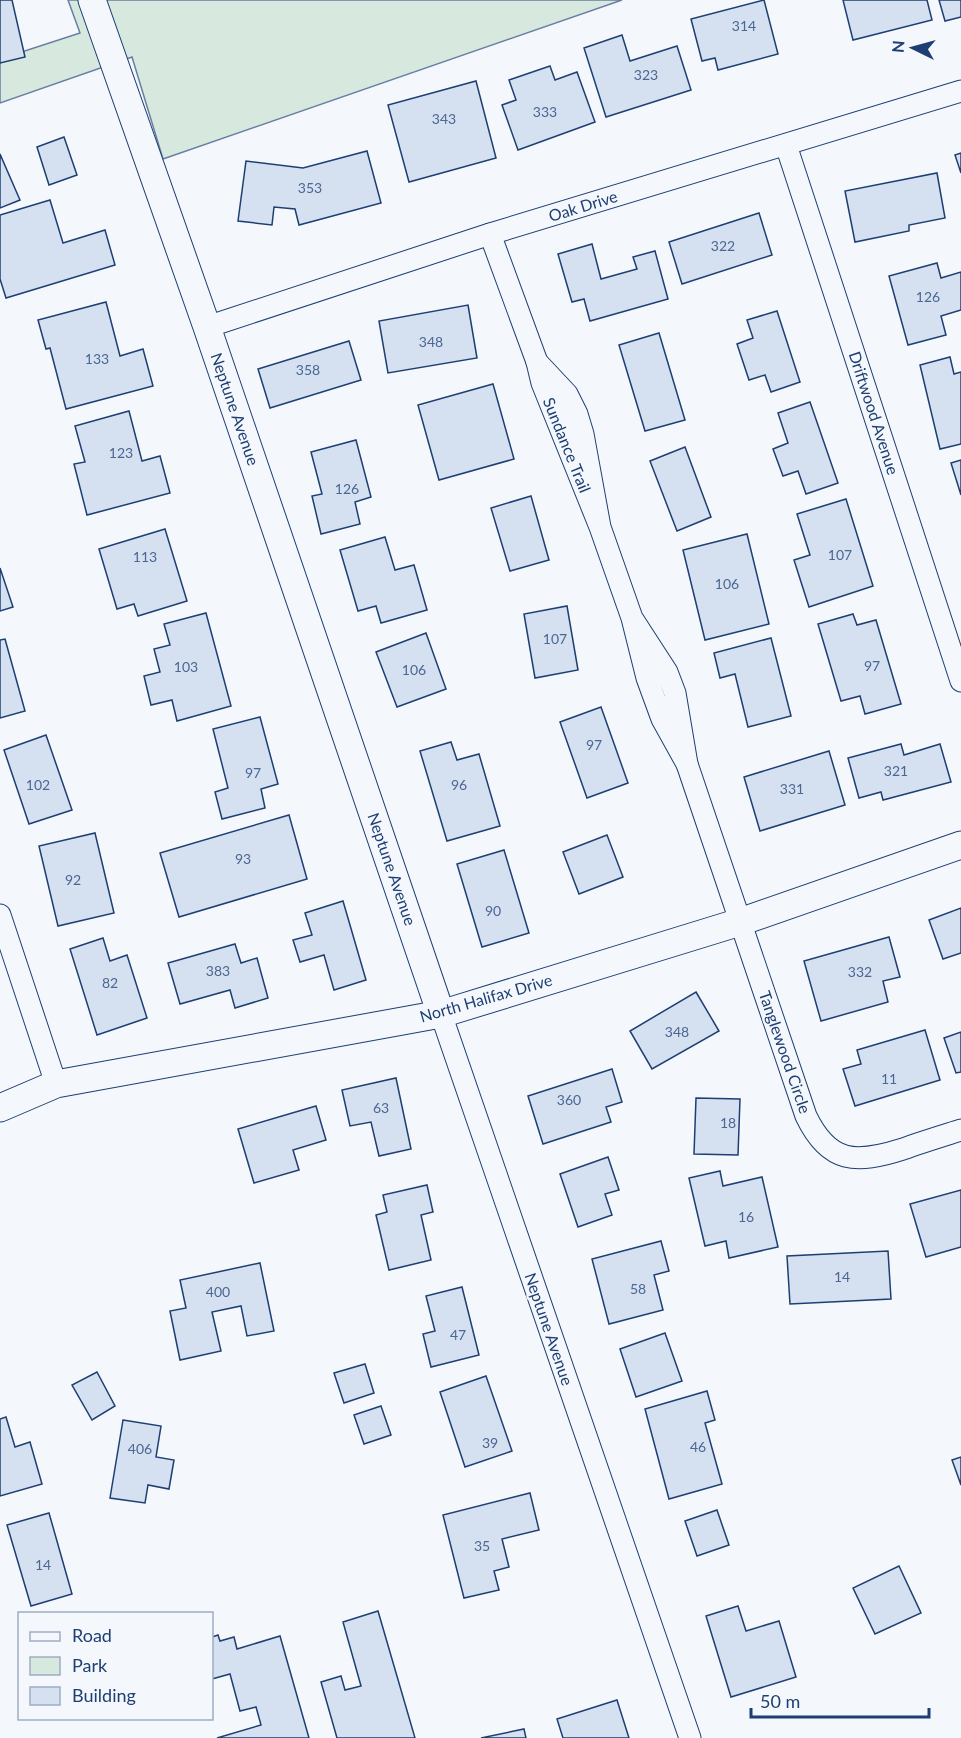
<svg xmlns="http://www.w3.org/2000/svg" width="961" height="1738" font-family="Lato,sans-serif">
<rect width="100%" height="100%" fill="#f4f7fb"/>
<polygon fill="#d7e8df" stroke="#687fa3" stroke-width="1.5" points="68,0 622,0 163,159 132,57 0,103 0,59 80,33"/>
<g fill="#d5e0f0" stroke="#1d3f73" stroke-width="1.5">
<polygon points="0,0 12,0 25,57 0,63"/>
<polygon points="764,0 778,54 718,70 715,58 702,61 691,19"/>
<polygon points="843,0 927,0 932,20 853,40"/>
<polygon points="939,0 961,0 961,17 945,21"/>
<polygon points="622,35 630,61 677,46 691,90 606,117 584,48"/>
<polygon points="550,66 555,80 577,72 595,122 518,150 502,105 516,100 509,80"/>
<polygon points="476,81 496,158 409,182 388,105"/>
<polygon points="64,137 77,175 49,185 37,147"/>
<polygon points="367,151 381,203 299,225 295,209 274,207 272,225 238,221 246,161 303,168"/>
<polygon points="961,153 961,173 955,155"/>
<polygon points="0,154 20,200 0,208"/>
<polygon points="937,173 945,218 909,225 909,231 855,242 845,191"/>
<polygon points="50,200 63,243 105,230 115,265 6,298 0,279 0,215"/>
<polygon points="759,213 772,255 682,284 669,242"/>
<polygon points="592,244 601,279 637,269 633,257 655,251 668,299 590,321 584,299 572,302 558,254"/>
<polygon points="937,263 941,278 961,272 961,310 941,316 946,335 908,345 889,276"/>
<polygon points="106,302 120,356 143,349 153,386 66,409 50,348 46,349 38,320"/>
<polygon points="468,305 477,358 388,373 379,321"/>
<polygon points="777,311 800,382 771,392 765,375 749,380 737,344 753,338 747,320"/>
<polygon points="659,333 685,420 645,431 619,345"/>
<polygon points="349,341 361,380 270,408 258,369"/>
<polygon points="950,357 954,374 961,372 961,444 940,449 920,365"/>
<polygon points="493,384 514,459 439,480 418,405"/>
<polygon points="810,402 838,483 806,494 798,471 783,476 773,449 788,443 778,413"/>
<polygon points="129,411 142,461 160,456 170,493 87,515 74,464 85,462 75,426"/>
<polygon points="356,440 371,497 355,502 360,524 321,534 312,496 322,494 311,452"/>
<polygon points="685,447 711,517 677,531 650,461"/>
<polygon points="961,460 961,495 951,463"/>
<polygon points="531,496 549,560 510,571 491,508"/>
<polygon points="846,499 873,586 809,607 794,560 810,555 797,514"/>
<polygon points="165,529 187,601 138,616 134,604 117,609 99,549"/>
<polygon points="747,534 769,624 705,640 683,550"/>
<polygon points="385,537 395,570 414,565 427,610 381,623 376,606 358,611 340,550"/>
<polygon points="0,568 13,607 0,611"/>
<polygon points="567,606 578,670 535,678 524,614"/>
<polygon points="206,613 231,706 177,721 172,700 151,705 144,676 160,672 154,649 170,645 164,624"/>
<polygon points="853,614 857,625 876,620 901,704 865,714 860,696 841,701 818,624"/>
<polygon points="426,633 446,689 397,707 376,652"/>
<polygon points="771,638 791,716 748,727 735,674 720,678 714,653"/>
<polygon points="5,639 25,711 0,718 0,640"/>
<polygon points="601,707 628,783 587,798 560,722"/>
<polygon points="260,717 278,784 261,789 265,808 222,819 215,792 228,788 213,729"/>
<polygon points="46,735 72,810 29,824 4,750"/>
<polygon points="451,742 457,760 479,754 500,826 447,841 420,751"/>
<polygon points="901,744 904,755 940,744 951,782 883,800 881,792 859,798 848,758"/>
<polygon points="829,751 845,805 760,831 744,777"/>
<polygon points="289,815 307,879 179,917 160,853"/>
<polygon points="95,833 114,913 58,926 39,846"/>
<polygon points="607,835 623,877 579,894 563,852"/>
<polygon points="504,850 529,933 482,947 457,864"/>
<polygon points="343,901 366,980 334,990 324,955 300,962 293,940 312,935 305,913"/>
<polygon points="961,908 961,953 943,959 929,920"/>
<polygon points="889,937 900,977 883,981 888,1002 821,1021 804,961"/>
<polygon points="103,938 110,961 127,955 147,1018 97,1035 70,949"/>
<polygon points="235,944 241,963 257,958 268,998 235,1008 230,990 180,1004 168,963"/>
<polygon points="696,992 719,1031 652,1069 630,1031"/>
<polygon points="925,1030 940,1080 855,1106 843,1069 861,1064 857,1050"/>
<polygon points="961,1032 961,1072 956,1073 944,1038"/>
<polygon points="612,1069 622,1102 606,1107 611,1122 543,1144 528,1096"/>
<polygon points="396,1078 411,1149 379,1156 371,1122 350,1126 342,1090"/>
<polygon points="696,1098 740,1099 738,1155 694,1154"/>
<polygon points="316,1106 326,1140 293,1150 299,1170 254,1183 238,1129"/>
<polygon points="608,1157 619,1190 605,1194 612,1215 578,1227 560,1174"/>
<polygon points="720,1171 723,1186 762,1177 778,1247 729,1258 726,1241 705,1246 689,1178"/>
<polygon points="427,1185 433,1212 421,1215 431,1260 389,1270 376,1215 387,1212 383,1195"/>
<polygon points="961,1190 961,1247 926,1257 910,1204"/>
<polygon points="661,1241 669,1271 654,1275 663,1310 609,1324 592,1259"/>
<polygon points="888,1251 891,1299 790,1304 787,1256"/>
<polygon points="260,1263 274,1331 247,1336 241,1306 212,1312 221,1351 180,1360 170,1311 186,1308 180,1280"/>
<polygon points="462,1287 479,1355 431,1367 423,1334 435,1331 426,1296"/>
<polygon points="665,1333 682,1381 636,1397 620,1349"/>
<polygon points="365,1364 374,1393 344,1403 334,1373"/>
<polygon points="97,1372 115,1406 92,1420 72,1385"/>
<polygon points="486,1376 512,1451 465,1467 440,1392"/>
<polygon points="707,1391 715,1420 705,1423 722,1484 669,1499 645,1409"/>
<polygon points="381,1406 391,1435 364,1444 354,1415"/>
<polygon points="6,1417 15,1447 30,1442 42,1484 0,1496 0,1419"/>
<polygon points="123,1420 161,1426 156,1457 174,1460 169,1489 148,1485 145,1503 110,1498"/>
<polygon points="961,1457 961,1485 952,1460"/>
<polygon points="530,1493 539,1530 502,1539 509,1567 494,1571 499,1590 464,1598 443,1515"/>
<polygon points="717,1510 729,1545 697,1556 685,1521"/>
<polygon points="49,1513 72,1594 31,1606 7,1525"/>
<polygon points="899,1566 921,1613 875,1634 853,1588"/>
<polygon points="738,1606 746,1631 779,1621 796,1677 731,1697 706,1616"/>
<polygon points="378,1611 415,1738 337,1738 321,1682 341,1676 345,1690 361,1686 343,1622"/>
<polygon points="218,1635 220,1641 234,1637 237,1649 280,1636 309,1738 217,1738 261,1725 256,1707 240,1711 230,1674 212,1679 212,1637"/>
<polygon points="617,1700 629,1738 563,1738 557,1719"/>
<polygon points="524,1729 526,1738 481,1738"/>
</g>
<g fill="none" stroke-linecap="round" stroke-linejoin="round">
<g stroke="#1d3f73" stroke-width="23">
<g id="minor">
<polyline points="786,145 961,681"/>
<polyline points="490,234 537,362"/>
<polyline points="207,327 490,234 961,91"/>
<polyline points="600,527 583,434 577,414 567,394 537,362 542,383 600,527 632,618 647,678 662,719 687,764 675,693 667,672 632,618"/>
<path d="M687 764 806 1116C829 1164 856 1164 903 1149 922 1142 942 1136 961 1130"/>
<polyline points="0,915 56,1084"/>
<polyline points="441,1014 690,1738"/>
</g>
</g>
<g stroke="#1d3f73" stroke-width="29">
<g id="tertiary">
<polyline points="92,0 207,327 441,1014"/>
<polyline points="0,1108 56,1084 441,1014 740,922 961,845"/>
</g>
</g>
<use href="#minor" stroke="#f4f7fb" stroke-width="21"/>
<use href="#tertiary" stroke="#f4f7fb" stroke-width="27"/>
</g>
<g text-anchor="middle" stroke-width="4.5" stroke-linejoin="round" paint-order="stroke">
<g font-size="14" fill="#4b6792">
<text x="744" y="31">314</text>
<text x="646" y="80">323</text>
<text x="545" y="117">333</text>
<text x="444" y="124">343</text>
<text x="310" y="193">353</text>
<text x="723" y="251">322</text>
<text x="928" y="302">126</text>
<text x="431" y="347">348</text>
<text x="97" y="364">133</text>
<text x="308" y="375">358</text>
<text x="121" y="458">123</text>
<text x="347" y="494">126</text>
<text x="840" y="560">107</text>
<text x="145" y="562">113</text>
<text x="727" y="589">106</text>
<text x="555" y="644">107</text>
<text x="872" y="671">97</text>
<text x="186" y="672">103</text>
<text x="414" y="675">106</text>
<text x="594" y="750">97</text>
<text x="896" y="776">321</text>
<text x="253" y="778">97</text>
<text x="38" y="790">102</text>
<text x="459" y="790">96</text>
<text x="792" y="794">331</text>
<text x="243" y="864">93</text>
<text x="73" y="885">92</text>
<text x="493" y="916">90</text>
<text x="218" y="976">383</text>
<text x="860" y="977">332</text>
<text x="110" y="988">82</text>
<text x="677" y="1037">348</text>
<text x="889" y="1084">11</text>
<text x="569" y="1105">360</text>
<text x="381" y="1113">63</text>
<text x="728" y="1128">18</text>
<text x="746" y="1222">16</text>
<text x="842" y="1282">14</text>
<text x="638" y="1294">58</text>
<text x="218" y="1297">400</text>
<text x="458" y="1340">47</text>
<text x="490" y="1448">39</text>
<text x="698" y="1452">46</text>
<text x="140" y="1454">406</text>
<text x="482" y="1551">35</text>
<text x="43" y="1570">14</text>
</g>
<g font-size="16" fill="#1d3f73" stroke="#f4f7fb">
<text transform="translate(583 206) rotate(-17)" y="6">Oak Drive</text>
<text transform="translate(235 409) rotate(71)" y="6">Neptune Avenue</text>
<text transform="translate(874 413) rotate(72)" y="6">Driftwood Avenue</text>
<text transform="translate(567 445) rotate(68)" y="6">Sundance Trail</text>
<text transform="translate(392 869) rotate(71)" y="6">Neptune Avenue</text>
<text transform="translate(486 998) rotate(-16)" y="6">North Halifax Drive</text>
<text transform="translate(785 1052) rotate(71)" y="6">Tanglewood Circle</text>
<text transform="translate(549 1329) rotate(71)" y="6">Neptune Avenue</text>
</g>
</g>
<rect x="18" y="1612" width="195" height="108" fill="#f4f7fb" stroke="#9eadc5" stroke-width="1.5"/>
<rect x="30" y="1632" width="30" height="9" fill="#f4f7fb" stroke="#9eadc5" stroke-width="1.5"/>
<text x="72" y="1642" font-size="18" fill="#1d3f73">Road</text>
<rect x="30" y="1657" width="30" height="18" fill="#d7e8df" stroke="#9eadc5" stroke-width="1.5"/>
<text x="72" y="1672" font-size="18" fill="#1d3f73">Park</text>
<rect x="30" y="1687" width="30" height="18" fill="#d5e0f0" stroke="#9eadc5" stroke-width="1.5"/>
<text x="72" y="1702" font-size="18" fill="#1d3f73">Building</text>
<g transform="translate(913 48) rotate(275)" stroke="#f4f7fb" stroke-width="4.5" paint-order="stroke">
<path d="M0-4.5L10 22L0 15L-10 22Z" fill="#1d3f73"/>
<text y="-9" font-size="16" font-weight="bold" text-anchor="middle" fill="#1d3f73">N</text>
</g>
<path d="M751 1708v9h178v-9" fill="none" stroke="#1d3f73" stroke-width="3"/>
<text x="760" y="1708" font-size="18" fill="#1d3f73" stroke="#f4f7fb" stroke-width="4.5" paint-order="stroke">50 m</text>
</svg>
